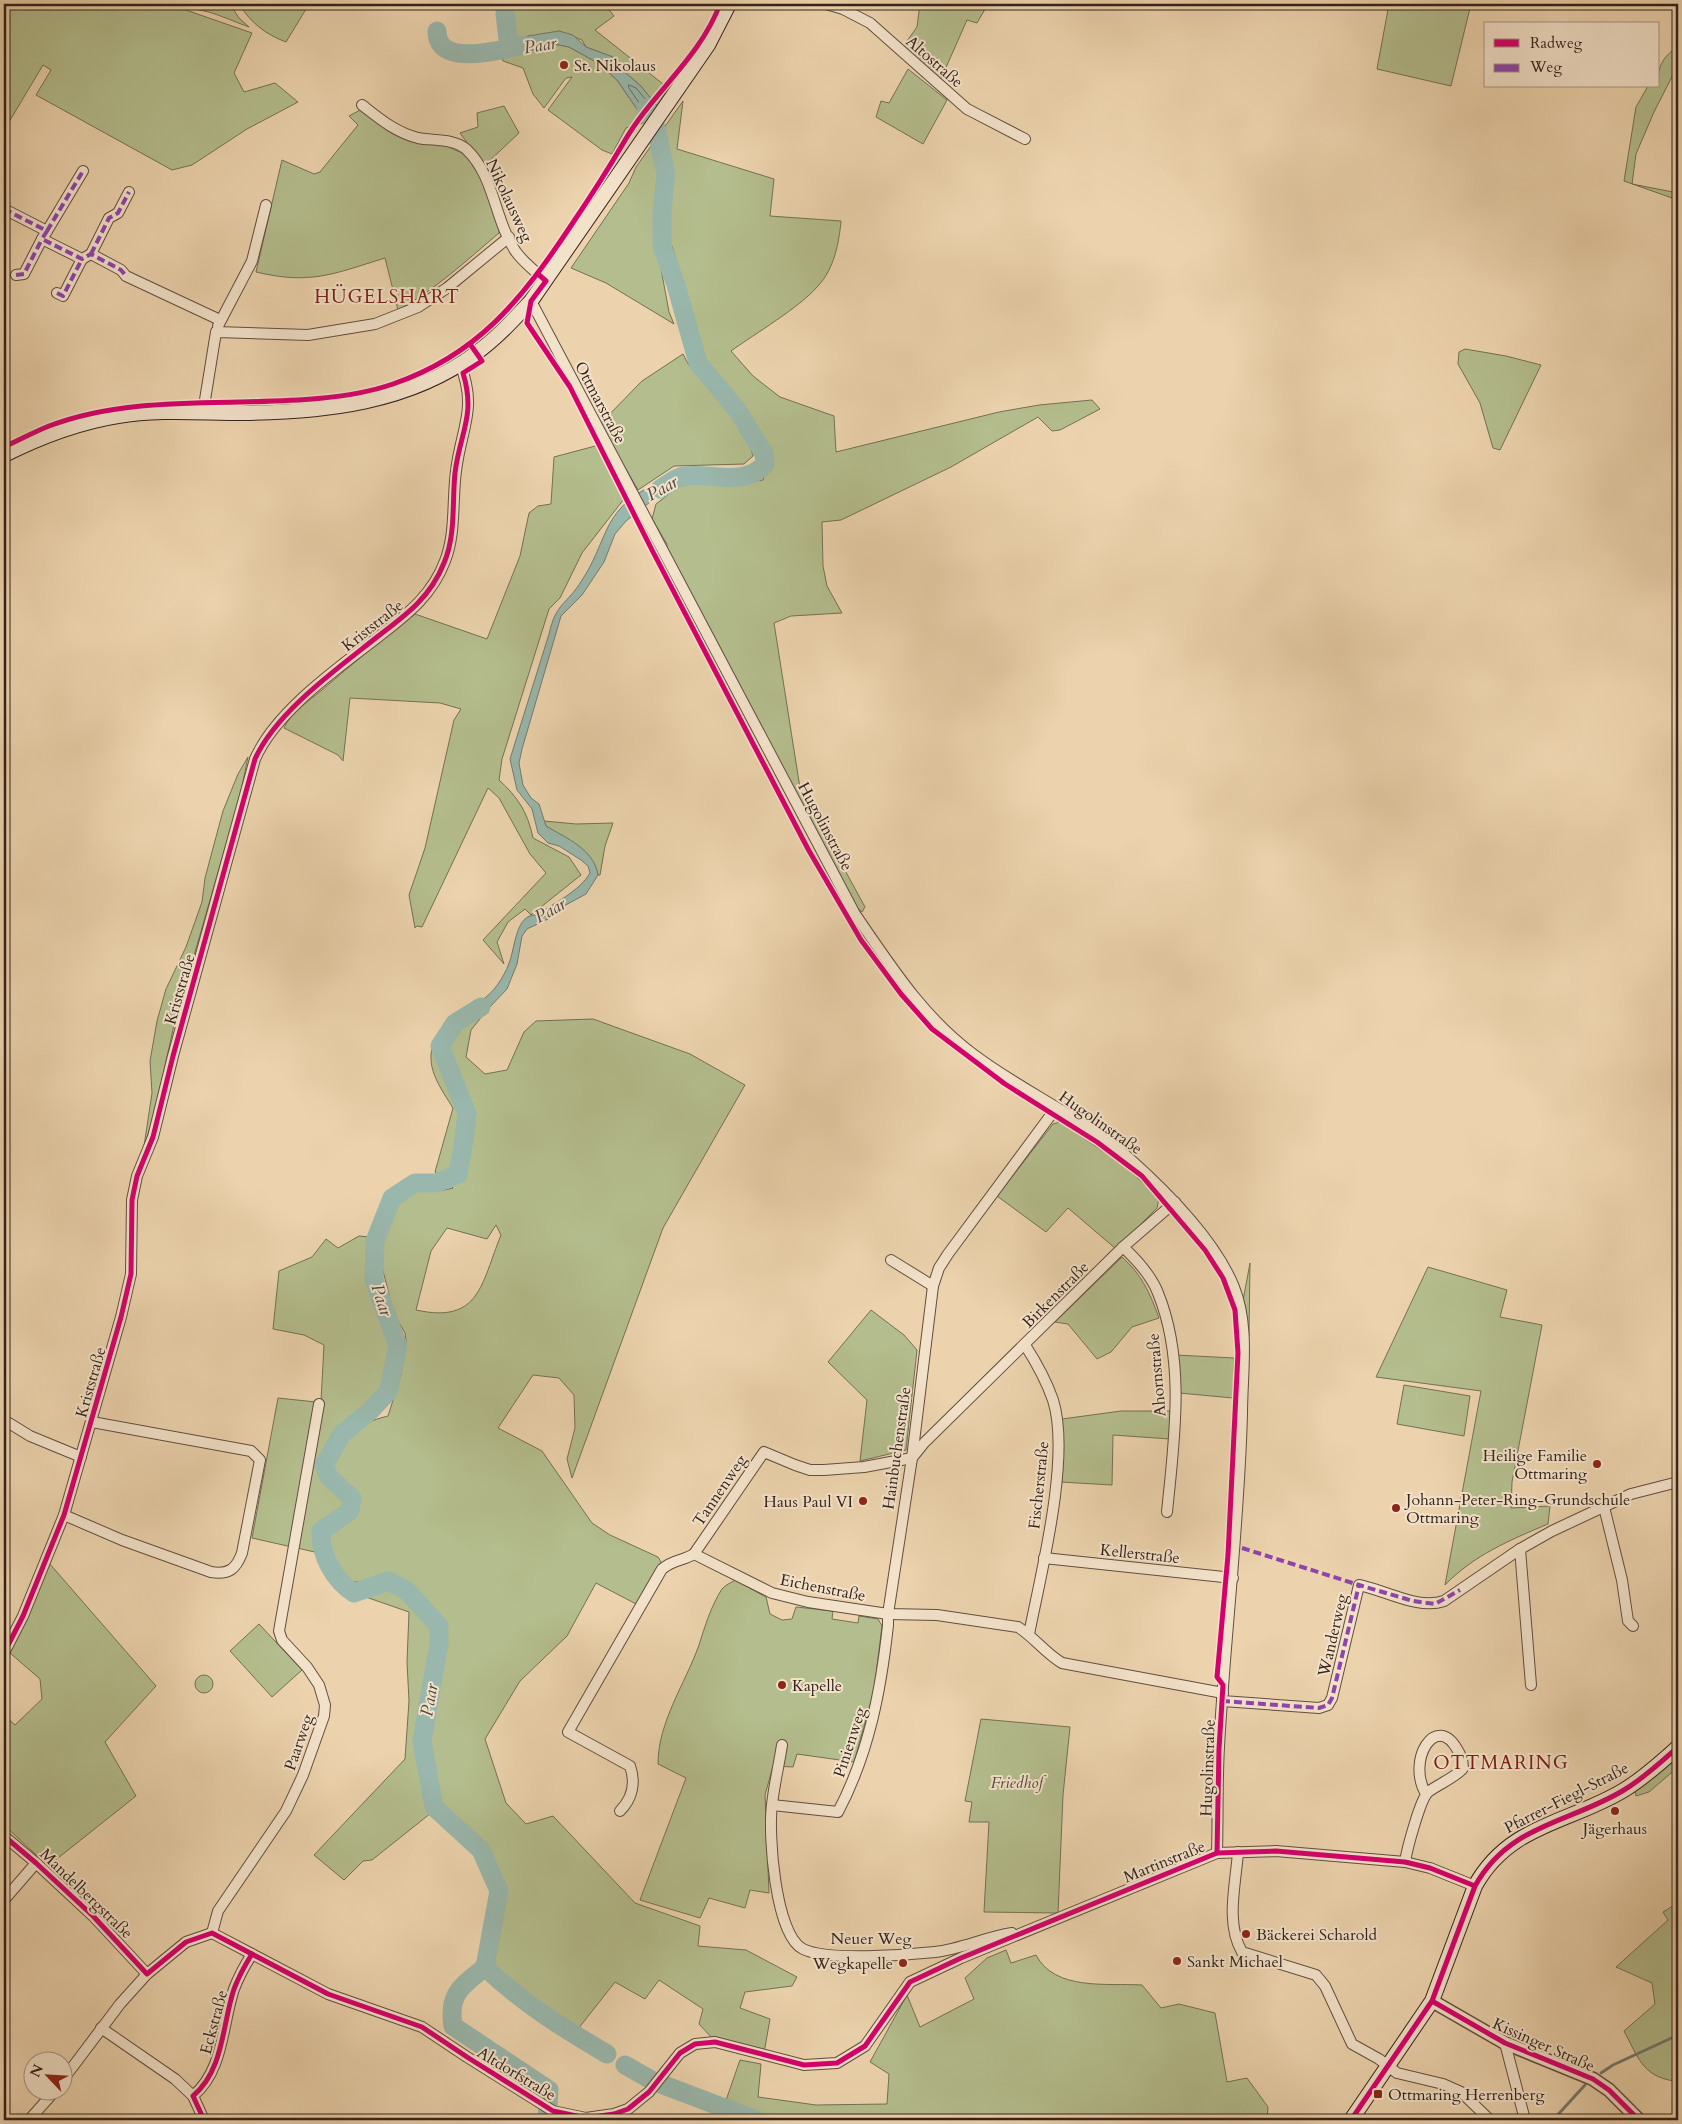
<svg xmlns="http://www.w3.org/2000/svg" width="1682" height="2124" font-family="Cardo,serif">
<rect width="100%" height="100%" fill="#ecd3ad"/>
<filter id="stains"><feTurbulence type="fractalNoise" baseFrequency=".004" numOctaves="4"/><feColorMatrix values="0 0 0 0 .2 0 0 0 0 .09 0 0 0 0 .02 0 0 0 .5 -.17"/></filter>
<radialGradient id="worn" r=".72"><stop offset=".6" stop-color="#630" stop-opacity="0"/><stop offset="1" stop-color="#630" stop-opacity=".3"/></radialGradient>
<g fill="#b4bd8d" stroke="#747054" fill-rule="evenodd">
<path d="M4 4H230L239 18 249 27C229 20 205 7 183 9L252 33 234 73 244 92 275 83 298 102 247 129 192 165 172 170 36 95 51 70 43 65 6 127 4 126Z"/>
<path d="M239 4H302L306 9 286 42C265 34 251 23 239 4Z"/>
<polygon points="511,4 604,4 614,16 595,30 668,88 657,106 640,85 616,65 612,57 586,47 582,40 559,31 512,41"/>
<polygon points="920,4 988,4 977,23 967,20 940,81 902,48 917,27"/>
<polygon points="1389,4 1471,4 1451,86 1377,69"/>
<path d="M554 44 569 47 598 63 617 80 646 122 626 128 612 154 602 150 548 110 572 77 566 78 544 108 533 94 523 68 503 61 499 54C518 50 536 51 554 44Z"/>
<path d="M1678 46V65L1654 112 1636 154 1632 184 1678 193V199L1672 198 1624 181 1636 107 1648 86H1658C1658 66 1661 59 1678 46Z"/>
<polygon points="908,69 947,100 923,144 876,117 881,101 889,103"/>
<path d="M683 101 677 149 774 179 770 216 841 221C839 243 834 269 818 286 799 308 756 333 731 351L753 376 780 397 834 416 836 452 999 412 1039 405 1092 400 1100 409 1060 430 1052 431 1038 417 951 467 868 507 841 520 822 522 823 566 827 586 842 613 791 616 774 623 800 788 865 907 862 912 857 908 667 549V544L652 519 656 504 678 487 701 480H719L735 483 763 480 768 462 765 448 737 402 708 366 672 246 659 258 669 312 674 324 606 283 571 268 629 183 636 167Z"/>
<polygon points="504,106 519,133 484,166 460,133 478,127 477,113"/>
<path d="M362 109 388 130 444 145 462 153 476 167 500 226 499 233C467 260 435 290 398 310L385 258C333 274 311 285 256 272L282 160 314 174 320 172 358 125 349 116Z"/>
<polygon points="1465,349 1506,356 1541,365 1500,450 1493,448 1480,403 1458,364 1459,352"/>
<path d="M683 354C693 376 707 384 723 402 736 416 748 438 753 456L744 464 674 466 638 490 600 424 642 381Z"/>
<path d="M599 445 624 499 582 553 560 598 549 609 502 759 499 780C518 797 528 813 533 838L569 857 581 875 531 915 525 909 508 922 497 942 504 964 483 940 546 873 530 854 499 798 488 788 422 927 417 926 415 928 409 895 425 848 454 720 461 709 440 703 350 698 343 761 338 755 284 728C290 713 309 701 322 690 352 664 383 639 415 614L487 639 520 556 529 513 538 506 551 504 554 457Z"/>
<polygon points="248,757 240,796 174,1025 153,1120 144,1146 152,1093 150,1061 157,1021 166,989 186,947 202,902 205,878 223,811 238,774"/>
<path d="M544 821 576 824 613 823 605 846 600 875H598C594 850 565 838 546 826Z"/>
<path d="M487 1010 471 1030 466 1057 485 1074 507 1070 524 1032 536 1021 593 1019 690 1054 745 1085 663 1228 572 1478 567 1459 575 1428 574 1395 559 1378 533 1375 498 1428 542 1451 592 1523 610 1535 658 1557 661 1562 636 1604 596 1583 567 1636 520 1681 485 1739 506 1803 526 1824 553 1816 635 1903 700 1926 698 1946 746 1950 797 1977 792 1986 745 1992 740 2008 770 2019 764 2053 713 2039 699 2024 703 2009 659 1980 645 1999 615 1982 578 2029 529 1999 492 1972C494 1950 507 1903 502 1884 494 1851 459 1817 431 1801V1813L372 1860 363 1861 344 1880 314 1855 405 1759 409 1701 407 1662 409 1612 363 1596C383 1583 386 1585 407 1595L411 1585 393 1574 361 1582H349L336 1566 325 1535 332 1528 357 1514C367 1483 341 1487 331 1464 348 1436 354 1424 388 1416L401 1375 406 1341 405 1333 394 1314 381 1263 380 1242 387 1220 398 1199 412 1189 444 1190 453 1188 435 1172 453 1108C440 1087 423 1065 435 1040 442 1028 446 1023 458 1015L460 1025ZM496 1225 501 1235C481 1284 480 1324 416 1310L431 1251 447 1228 487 1239Z"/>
<polygon points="1060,1122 1126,1167 1159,1198 1157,1208 1116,1249 1068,1208 1046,1232 997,1196 1053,1124"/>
<path d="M359 1236 370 1237V1279L392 1344 381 1389 370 1406 347 1420 323 1461 324 1476 347 1500 343 1512C319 1524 316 1525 319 1553L297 1548 321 1401 324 1345 304 1335 273 1329 279 1271 312 1257 326 1239 338 1248Z"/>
<path d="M1122 1257C1142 1275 1150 1293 1159 1318L1132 1327 1111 1352 1097 1359 1068 1324 1055 1322Z"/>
<polygon points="1250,1263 1249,1336 1243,1301"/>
<path d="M1428 1267 1507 1290 1500 1317 1542 1325 1512 1482 1511 1508 1550 1506 1548 1524C1510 1540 1474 1555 1445 1585L1481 1391 1376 1377Z"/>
<polygon points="871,1310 904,1335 917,1350 906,1450 860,1461 867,1400 828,1362"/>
<polygon points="1176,1355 1234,1358 1233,1398 1179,1393"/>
<polygon points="1404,1385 1470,1396 1464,1436 1397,1424"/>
<polygon points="278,1398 316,1402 292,1547 252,1538"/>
<polygon points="1121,1411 1171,1411 1170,1439 1113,1435 1112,1485 1061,1482 1062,1419"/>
<polygon points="49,1563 156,1686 105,1742 136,1796 48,1866 4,1825 4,1715 15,1725 42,1699 40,1679 10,1653"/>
<path d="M735 1580 766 1597 770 1614 782 1620 792 1619 796 1607 833 1611 832 1619 858 1623 859 1616 878 1619 882 1626 874 1691 854 1762 797 1754 793 1767 773 1766 765 1795 769 1893 750 1890 745 1908 709 1898 700 1918 640 1900 686 1778 658 1764C658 1722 685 1684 699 1645 705 1626 711 1606 722 1589 725 1585 731 1583 735 1580Z"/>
<polygon points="259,1624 302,1670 272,1697 230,1651"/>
<circle cx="204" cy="1684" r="9"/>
<polygon points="981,1719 1070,1727 1063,1795 1058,1913 984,1912 989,1822 969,1822 972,1802 965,1801"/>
<polygon points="1678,1754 1678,1767 1649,1792 1636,1796 1635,1791"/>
<path d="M1678 1903V2076L1674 2081C1642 2076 1638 2057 1624 2031L1655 2004 1652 1983 1616 1967 1668 1920 1663 1912Z"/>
<path d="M1006 1950 1011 1963 1036 1955C1055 1991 1106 1983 1142 1985L1161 2008 1179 2004 1215 2013 1227 2082 1247 2078 1268 2107 1267 2120H766L724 2106 740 2060 761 2064 758 2097 816 2105 887 2104 889 2074 870 2062 907 1995 920 2027 974 1999 965 1978 987 1958Z"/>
</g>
<g fill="#99b7ac" stroke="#717b72">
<path d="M441 31 443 39 464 50 486 49 487 58C473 62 466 63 453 56 440 49 436 47 433 32Z"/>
<polygon points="559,31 573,35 586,47 613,57 616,65 640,85 657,106 646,122 617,80 598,63 569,47 554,44 539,50 515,50 499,54 497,45 528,36"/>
<path d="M683 476 626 521 615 534 604 562 582 595 561 616 522 749 519 763 523 785 531 798 539 804 546 826C566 838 594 849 598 875L586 894 562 907 550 918 527 929 522 936 517 964 507 989 487 1010 460 1025 458 1015C473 1006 488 999 498 984 502 978 507 970 509 963 515 950 515 914 536 915 553 904 580 891 590 873L588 866 581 860 559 846 548 843 538 833 532 809 517 790 510 759 549 634C556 602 567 605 582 580 593 564 599 546 607 529 622 497 651 483 683 476Z"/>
</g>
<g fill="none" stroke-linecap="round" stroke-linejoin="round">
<polygon stroke="#666c64" stroke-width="1" points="629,85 636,88 650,105 647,111 644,110 629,88"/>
<g stroke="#717b72" stroke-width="3">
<polyline points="1601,2073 1613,2065 1678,2035"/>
<polyline points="1553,2120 1585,2085"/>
</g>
<g stroke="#99b7ac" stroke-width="19">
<polyline points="505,14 509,48"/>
<path d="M437 31C437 69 503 49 523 45"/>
<path d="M646 108 655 124 666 174 662 210V246L676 285 698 363 738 411 764 454 765 464C744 488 711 472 684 476 676 477 667 485 660 489"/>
<path d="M481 1007 455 1023 440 1046 467 1114 464 1140 458 1174 437 1183H415L392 1198 375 1241 374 1280 398 1346 388 1392 370 1411 342 1434 324 1465 329 1477 352 1498 350 1511 321 1531C320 1555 334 1580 354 1593L388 1581 406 1590 439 1626V1643L422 1741 434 1807 481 1850 499 1891 485 1967C522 2003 563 2028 607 2054"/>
<path d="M485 1967C462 1986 448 1993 453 2026L549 2090 547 2120"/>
<polyline points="625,2065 653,2081 756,2120"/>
</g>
<g stroke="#624e40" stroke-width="12">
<g id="minor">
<polyline points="826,4 843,9 870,23 967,109 1025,139"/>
<path d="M362 105C380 119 395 132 418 138 433 141 453 138 466 149 495 176 494 220 516 252 524 263 536 272 546 281"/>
<polyline points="4,209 47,231 42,239 82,259 91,254 121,270 126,276 220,320"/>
<polyline points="47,231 83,171"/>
<polyline points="91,254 109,218 118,213 129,192"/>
<polyline points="16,275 24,274 42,239"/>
<polyline points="57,293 63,296 82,259"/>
<path d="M531 301 855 914C890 965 923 1017 973 1054 1023 1092 1083 1117 1130 1159 1168 1193 1215 1240 1234 1287 1250 1327 1242 1373 1242 1414 1239 1526 1225 1636 1219 1747 1217 1782 1218 1818 1217 1853"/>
<polyline points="218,326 252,261 266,205"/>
<polyline points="203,412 216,332 308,335 375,324 418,307 447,288 509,237"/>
<path d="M1123 1247C1137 1260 1151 1275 1158 1293 1186 1362 1174 1441 1167 1512"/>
<polyline points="891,1260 933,1286"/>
<path d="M1025 1345C1036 1362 1046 1380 1053 1400 1071 1457 1041 1573 1029 1634"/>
<polyline points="4,1420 30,1436 81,1457"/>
<polyline points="1604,1507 1622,1580 1628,1621 1633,1626"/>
<path d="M64 1515 122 1540 211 1572C229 1575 236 1569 242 1553L260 1460 251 1451 92 1422"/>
<polyline points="1520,1549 1531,1685"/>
<polyline points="694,1554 764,1452 795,1465 810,1470 824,1470 864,1467 912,1458 924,1443 1123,1247 1175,1202"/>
<polyline points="1044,1558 1233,1578"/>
<path d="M4 1653 23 1616 64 1515 121 1317 131 1274 132 1200 137 1176 153 1137 173 1056 255 759C276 711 337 669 378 637 406 615 432 596 445 561 456 533 452 501 456 471 461 428 478 409 460 364"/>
<path d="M1222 1701 1319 1708 1328 1705 1332 1698 1359 1585C1385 1590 1418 1610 1444 1601L1520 1549 1552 1531 1631 1494 1678 1482"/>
<path d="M782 1745C779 1765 774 1785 772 1805 768 1833 775 1935 803 1949 826 1961 907 1955 935 1952 961 1949 986 1937 1012 1933"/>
<path d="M772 1805 838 1812C869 1753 881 1690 888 1625V1614L912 1458 933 1286 939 1268 948 1254 1056 1108"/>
<path d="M620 1811C632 1799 636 1783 630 1766L568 1732 662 1569C674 1559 683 1561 694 1554L772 1593 808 1602 888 1614 937 1615 1018 1627C1034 1637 1045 1653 1062 1663L1223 1693"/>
<polyline points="4,1836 36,1863 93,1916 147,1974"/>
<path d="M1238 1852C1236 1883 1225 1923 1242 1952L1316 1975 1325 1986 1352 2044 1379 2059 1397 2073 1443 2084 1461 2092 1490 2120"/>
<path d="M1405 1862C1407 1849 1420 1800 1428 1792 1437 1785 1458 1776 1463 1768 1463 1762 1461 1755 1457 1749 1436 1712 1406 1760 1426 1794"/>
<polyline points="4,1900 36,1863"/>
<polyline points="212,1933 218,1911 286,1811 303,1775 324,1716 325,1705 319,1685 307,1667 282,1640 279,1631 319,1404"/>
<polyline points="101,2028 175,2079 193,2096"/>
<polyline points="1505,2043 1525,2120"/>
<polyline points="62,2081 120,2004 147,1974 186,1942 212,1933 328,1994 422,2027 467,2057 553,2111 586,2118 614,2114 628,2109 649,2092 680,2053 695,2044 715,2042 804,2065 837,2063 865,2046 910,1982 961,1958 1217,1853 1276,1851 1405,1862 1430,1868 1475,1886"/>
<polyline points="29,2120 54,2092"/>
<path d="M204 2120 193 2096C224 2070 222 2025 234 1989 239 1976 245 1965 252 1954"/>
</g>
</g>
<g stroke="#624e40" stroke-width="15">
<polyline id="tertiary" points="1432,2001 1505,2043 1593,2079 1609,2090 1639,2120"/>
</g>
<g stroke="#34221c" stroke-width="16">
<g id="secondary">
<path d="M4 455C38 438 80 422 118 416 159 409 201 413 243 413 324 412 410 403 476 353 497 338 514 319 531 301L708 45 729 4"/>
<path d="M1351 2120 1432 2001 1475 1886C1509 1824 1570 1823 1624 1790 1644 1778 1661 1762 1678 1747"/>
</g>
</g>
<use href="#minor" stroke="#f3e2ca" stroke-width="10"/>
<use href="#tertiary" stroke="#f3e2ca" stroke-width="12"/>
<use href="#secondary" stroke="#f3e2ca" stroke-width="14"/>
<g stroke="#8e44ad" stroke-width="4" stroke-dasharray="8 4" stroke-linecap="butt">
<polyline points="4,209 47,231 42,239 82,259 91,254 121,270 126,276"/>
<polyline points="47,231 83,171"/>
<polyline points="91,254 109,218 118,213 129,192"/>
<polyline points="16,275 24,274 42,239"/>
<polyline points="57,293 63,296 82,259"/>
<polyline points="1242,1548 1359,1585"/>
<polyline points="1222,1701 1319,1708 1328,1705 1332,1698 1359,1585 1413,1601 1435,1604 1460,1590"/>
</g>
<g stroke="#f3e2ca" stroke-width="8">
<g id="cycleway">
<polyline points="538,274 546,281 531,301 527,323 570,387 652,550 808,849 861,940 901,994 932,1029 1005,1084 1097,1142 1142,1176 1205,1250 1223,1278 1235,1310 1238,1353 1228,1555 1217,1677 1223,1685 1219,1749 1217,1853"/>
<path d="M4 447C19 440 34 432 49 426 109 403 176 403 239 402 287 401 347 400 393 384 478 355 522 299 570 227 589 199 607 171 624 142 652 93 700 58 720 4"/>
<path d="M4 1653 23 1616 64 1515 121 1317 131 1274 132 1200 137 1176 153 1137 173 1056 255 759C276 712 337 669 377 637 406 615 430 598 444 563 456 535 452 502 455 473 460 432 476 416 463 373L482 361 470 344"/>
<polyline points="4,1836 36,1863 93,1916 147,1974 186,1942 212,1933 328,1994 422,2027 467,2057 553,2111 586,2118 614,2114 628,2109 649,2092 680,2053 695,2044 715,2042 804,2065 837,2063 865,2046 910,1982 961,1958 1217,1853 1276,1851 1405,1862 1430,1868 1475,1886"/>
<polyline points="1432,2001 1505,2043 1593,2079 1609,2090 1639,2120"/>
<path d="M204 2120 193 2096C224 2070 222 2025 234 1989 239 1976 245 1965 252 1954"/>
<path d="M1351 2120 1432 2001 1475 1886C1509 1824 1570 1823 1624 1790 1644 1778 1661 1762 1678 1747"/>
</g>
</g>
<use href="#cycleway" stroke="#d6006c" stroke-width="5"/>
</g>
<g fill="#8f2418" stroke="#f3e2ca" stroke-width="2">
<circle cx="564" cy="65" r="5"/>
<circle cx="1597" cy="1464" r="5"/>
<circle cx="863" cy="1501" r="5"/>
<circle cx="1396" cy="1508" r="5"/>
<circle cx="782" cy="1685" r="5"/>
<circle cx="1615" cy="1811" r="5"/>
<circle cx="1246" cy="1934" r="5"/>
<circle cx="1177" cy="1961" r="5"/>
<circle cx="903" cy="1963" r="5"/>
<rect x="1373" y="2089" width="10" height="10" rx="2.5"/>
</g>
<g text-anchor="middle" stroke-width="4" stroke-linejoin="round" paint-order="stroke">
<g font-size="16" fill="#34221c" stroke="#f3e2ca">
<text transform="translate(935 61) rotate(41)" y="6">Altostraße</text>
<text transform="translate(510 200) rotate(65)" y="6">Nikolausweg</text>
<text transform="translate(601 402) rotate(62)" y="6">Ottmarstraße</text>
<text transform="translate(372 625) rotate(-38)" y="6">Kriststraße</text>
<text transform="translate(826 826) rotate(62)" y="6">Hugolinstraße</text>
<text transform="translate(179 989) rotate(-74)" y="6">Kriststraße</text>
<text transform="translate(1101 1122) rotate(35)" y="6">Hugolinstraße</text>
<text transform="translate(1055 1294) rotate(-45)" y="6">Birkenstraße</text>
<text transform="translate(1156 1375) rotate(-95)" y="6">Ahornstraße</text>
<text transform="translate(90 1382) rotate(-74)" y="6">Kriststraße</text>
<text transform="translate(896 1448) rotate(-82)" y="6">Hainbuchenstraße</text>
<text transform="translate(1038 1485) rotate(-84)" y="6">Fischerstraße</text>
<text transform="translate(719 1490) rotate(-56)" y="6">Tannenweg</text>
<text transform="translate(1140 1553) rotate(6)" y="6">Kellerstraße</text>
<text transform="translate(823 1587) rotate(11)" y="6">Eichenstraße</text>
<text transform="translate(1332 1635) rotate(-77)" y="6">Wanderweg</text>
<text transform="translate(298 1742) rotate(-71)" y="6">Paarweg</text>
<text transform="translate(849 1742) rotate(-72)" y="6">Pinienweg</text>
<text transform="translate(1207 1768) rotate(-88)" y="6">Hugolinstraße</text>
<text transform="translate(1566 1797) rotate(-27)" y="6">Pfarrer-Fiegl-Straße</text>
<text transform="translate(1164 1861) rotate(-22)" y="6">Martinstraße</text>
<text transform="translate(87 1893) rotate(44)" y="6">Mandelbergstraße</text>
<text x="871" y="1944">Neuer Weg</text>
<text transform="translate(213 2022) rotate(-75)" y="6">Eckstraße</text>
<text transform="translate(1544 2044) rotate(24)" y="6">Kissinger Straße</text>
<text transform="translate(517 2073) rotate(31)" y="6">Altdorfstraße</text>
</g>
<g font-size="16" fill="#34221c" stroke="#f3e2ca" text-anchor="start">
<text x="574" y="71">St. Nikolaus</text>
<text x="1587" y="1461" text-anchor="end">Heilige Familie<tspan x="1587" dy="18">Ottmaring</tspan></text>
<text x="1406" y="1505">Johann-Peter-Ring-Grundschule<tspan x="1406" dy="18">Ottmaring</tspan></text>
<text x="853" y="1507" text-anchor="end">Haus Paul VI</text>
<text x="792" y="1691">Kapelle</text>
<text x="1615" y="1834" text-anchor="middle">Jägerhaus</text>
<text x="1256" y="1940">Bäckerei Scharold</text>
<text x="1187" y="1967">Sankt Michael</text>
<text x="893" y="1969" text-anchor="end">Wegkapelle</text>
<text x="1388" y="2100">Ottmaring Herrenberg</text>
</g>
<g font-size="16" font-style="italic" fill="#544938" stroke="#f3e2ca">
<text x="1017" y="1788">Friedhof</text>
</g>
<g font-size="18" font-style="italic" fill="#4d4740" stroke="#f3e2ca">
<text transform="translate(540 45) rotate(-9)" y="6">Paar</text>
<text transform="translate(662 488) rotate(-29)" y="6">Paar</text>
<text transform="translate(550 910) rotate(-29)" y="6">Paar</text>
<text transform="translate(382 1300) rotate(72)" y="6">Paar</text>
<text transform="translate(429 1700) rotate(-80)" y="6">Paar</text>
</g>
<g font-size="19" letter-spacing="1" fill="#7a1f14" stroke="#f3e2ca">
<text x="387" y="303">HÜGELSHART</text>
<text x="1501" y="1769">OTTMARING</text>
</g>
</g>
<rect width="1682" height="2124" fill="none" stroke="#ecd3ad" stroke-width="20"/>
<rect x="5" y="5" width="1672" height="2114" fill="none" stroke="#34221c" stroke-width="2.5"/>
<rect x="10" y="10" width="1662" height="2104" fill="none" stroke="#34221c"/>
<rect x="1484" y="22" width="175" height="65" fill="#f3e2ca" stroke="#a79584"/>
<rect x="1494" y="39" width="25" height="8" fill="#d6006c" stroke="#a79584"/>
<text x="1530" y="48" font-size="15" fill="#34221c">Radweg</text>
<rect x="1494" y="64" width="25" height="8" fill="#8e44ad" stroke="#a79584"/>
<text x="1530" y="72" font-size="15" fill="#34221c">Weg</text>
<g transform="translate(48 2076) rotate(295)"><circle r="24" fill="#f3e2ca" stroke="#a79584"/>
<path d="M0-4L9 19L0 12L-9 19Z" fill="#8f2418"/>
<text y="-8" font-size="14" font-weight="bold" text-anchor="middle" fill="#34221c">N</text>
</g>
<rect width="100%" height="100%" filter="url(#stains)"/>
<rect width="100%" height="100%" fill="url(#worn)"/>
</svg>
